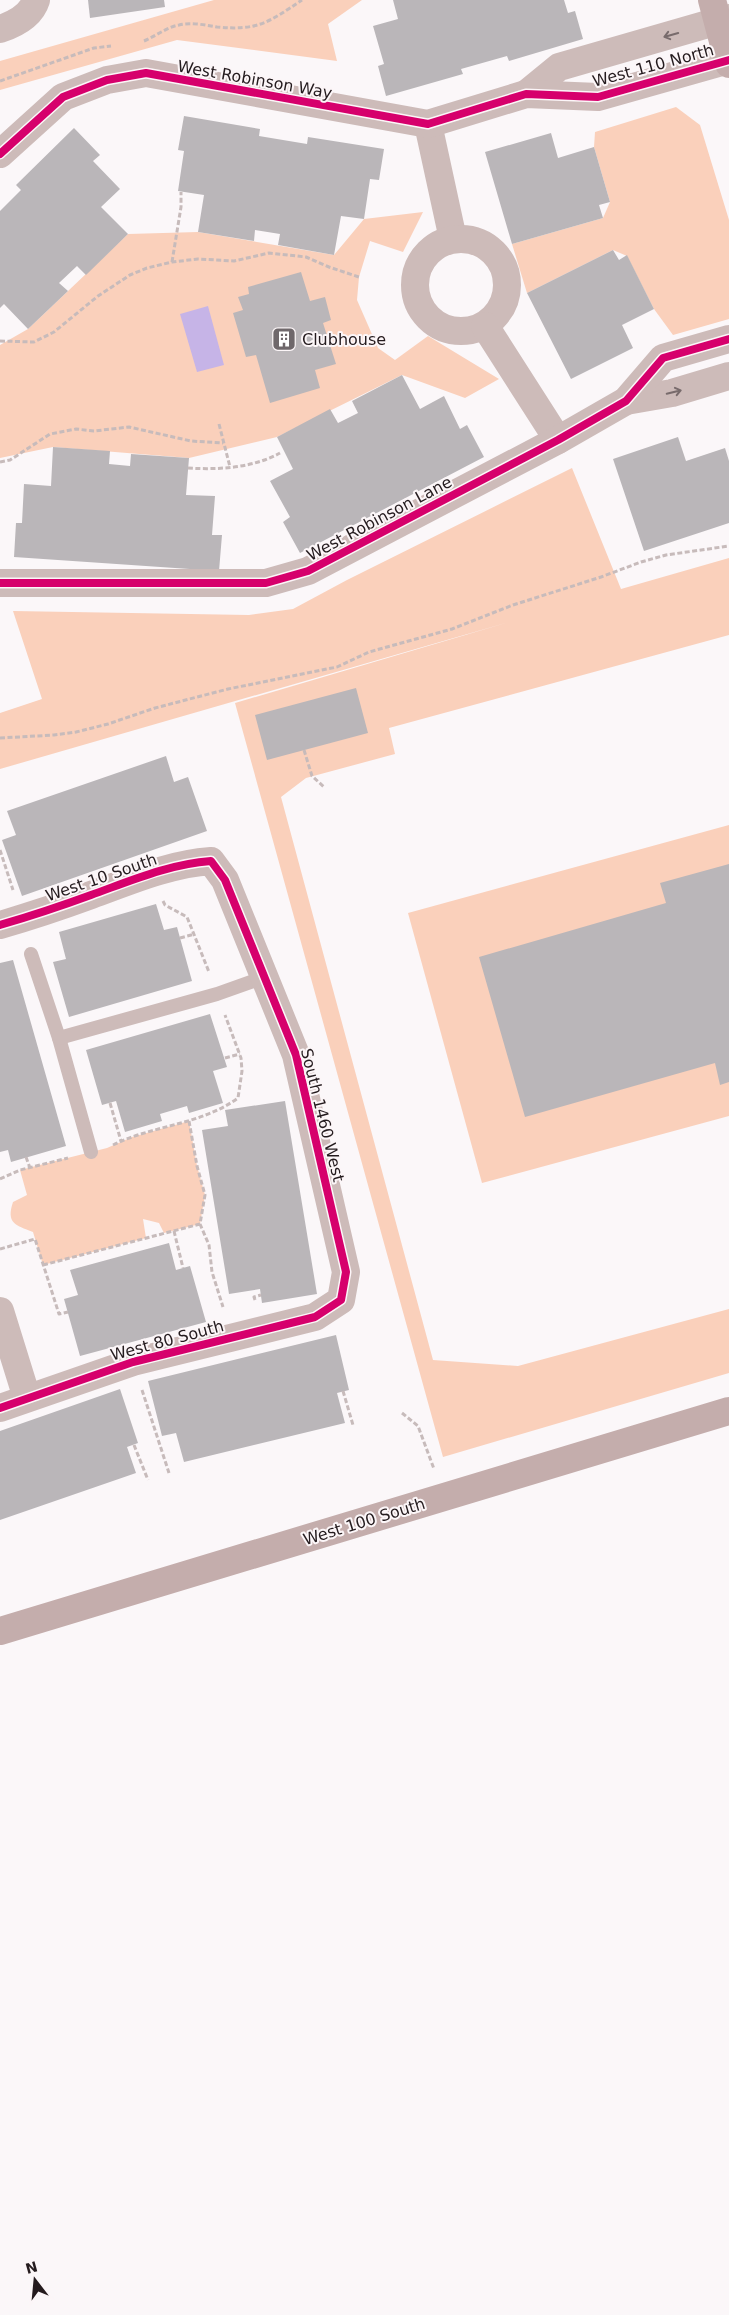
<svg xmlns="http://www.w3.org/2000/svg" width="729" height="2315" font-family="'DejaVu Sans',sans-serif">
<rect width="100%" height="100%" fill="#fbf7f9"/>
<g fill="#fad0bb">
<polygon points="214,0 362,0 328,24 337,61 177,40 0,90 0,61"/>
<polygon points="676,107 700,125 729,220 729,319 673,335 654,309 627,256 613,250 527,293 512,244 603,218 610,202 594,147 595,132"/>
<polygon points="423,212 403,252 370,241 359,277 357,300 378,348 395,360 428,336 499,379 465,398 402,375 277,437 189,458 53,447 0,458 0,345 28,329 128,234 198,232 334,255 364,219"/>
<polygon points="572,468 621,589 729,558 729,635 389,728 395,754 306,778 281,797 433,1360 518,1366 729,1309 729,1373 443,1457 235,703 516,620 0,769 0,713 42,699 13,611 249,615 293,609 347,580"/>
<polygon points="729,825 729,1116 482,1183 408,913"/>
<path d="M189 1121 197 1166 205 1195 200 1224 164 1233 159 1223 143 1219 146 1238 43 1265 33 1232C15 1225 6 1223 13 1202L27 1195 20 1170 107 1148 132 1137Z"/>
</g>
<polygon fill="#c6b4e7" points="208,306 224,365 197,372 180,314"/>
<g fill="#bab6b9">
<polygon points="88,0 164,0 165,7 90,18"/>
<polygon points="393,0 564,0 568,13 575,11 583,39 509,61 507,56 461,69 463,74 386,96 378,66 384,64 373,26 398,19"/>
<polygon points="184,116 260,129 259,136 307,144 308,137 384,149 379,180 370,179 364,219 341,216 334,255 278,245 280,234 255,230 254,241 198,232 204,195 178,191 184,151 178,150"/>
<polygon points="74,128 100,155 93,161 120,189 101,207 128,234 86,275 77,266 59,283 68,291 28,329 4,304 0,308 0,211 21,190 16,185"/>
<polygon points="551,133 558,158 594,147 610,202 599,205 603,218 512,244 485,152"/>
<polygon points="613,250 619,260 627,255 654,309 622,325 633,348 571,379 527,293"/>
<polygon points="301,272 310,301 325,297 331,320 323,323 336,364 315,370 320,388 270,403 256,355 246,357 233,313 243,310 238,297 249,294 248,287"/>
<polygon points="402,375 420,409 444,396 460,429 467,425 484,457 300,553 283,522 290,517 270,481 293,469 277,437 330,409 338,423 358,413 352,401"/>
<polygon points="678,437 686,461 725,448 729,461 729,523 644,551 613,459"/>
<polygon points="53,447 110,451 109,464 130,466 131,454 189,458 186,495 215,496 212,535 222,535 219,571 14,557 16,523 22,523 24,484 51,486"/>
<polygon points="356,688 368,733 267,760 255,715"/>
<polygon points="166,756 174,782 188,777 207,831 22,896 2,840 16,835 7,811"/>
<polygon points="729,864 729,1082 720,1085 715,1063 525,1117 479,957 666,903 660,883"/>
<polygon points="156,904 164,930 177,927 192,981 69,1017 53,962 66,959 59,932"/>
<polygon points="13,960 66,1146 11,1162 8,1150 0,1152 0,963"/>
<polygon points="210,1014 227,1067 213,1071 223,1103 189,1113 187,1106 160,1114 162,1121 125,1132 116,1101 102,1105 86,1050"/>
<polygon points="285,1101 317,1294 262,1303 260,1289 229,1294 202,1130 228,1126 225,1110"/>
<polygon points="169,1243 176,1270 190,1266 206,1322 80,1356 64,1299 78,1295 70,1270"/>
<polygon points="336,1335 349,1390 337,1393 345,1423 184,1462 176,1433 162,1436 148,1381"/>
<polygon points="120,1389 138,1443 127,1447 136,1473 0,1520 0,1431"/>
</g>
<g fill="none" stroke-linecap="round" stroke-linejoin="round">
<g stroke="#c7bbbb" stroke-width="3" stroke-dasharray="5 2.5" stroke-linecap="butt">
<path d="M144 41C156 36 167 27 179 25 191 22 205 25 217 27 258 31 269 22 302 0"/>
<polyline points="0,81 94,48 111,46"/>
<polyline points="172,262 181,207 181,192"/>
<polyline points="0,341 34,342 54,332 98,296 130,275 147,268 172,262 198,259 234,261 269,253 306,257 329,267 359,277"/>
<polyline points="219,424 230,467"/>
<polyline points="0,462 10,460 50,434 76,429 94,431 129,427 191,441 223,443"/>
<path d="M188 468C218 470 253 468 280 453"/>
<polyline points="0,738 54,735 76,732 108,724 155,708 228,689 337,667 369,652 452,629 513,605 601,577 641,562 666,555 729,546"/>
<polyline points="304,750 312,776 324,787"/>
<polyline points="0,850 13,890"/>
<polyline points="163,901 165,905 187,917 209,972"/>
<polyline points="180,938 195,934"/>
<polyline points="225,1058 240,1054"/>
<polyline points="110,1103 121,1141"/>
<polyline points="189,1121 197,1166 205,1195 200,1224 209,1245 212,1272 223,1307"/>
<path d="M113 1145C153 1125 201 1125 238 1098L242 1071 241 1058 225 1015"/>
<polyline points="26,1157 30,1168"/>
<polyline points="0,1179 20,1170 68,1158"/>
<polyline points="174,1231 183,1268"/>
<polyline points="0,1249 35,1239 59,1314 68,1312"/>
<polyline points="43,1265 200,1224"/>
<polyline points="255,1300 254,1297 261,1295"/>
<polyline points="142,1390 169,1473"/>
<polyline points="343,1391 353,1425"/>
<polyline points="402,1413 418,1426 434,1469"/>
<polyline points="134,1445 148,1480"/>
</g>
<g stroke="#cdbbb9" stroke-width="14">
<polyline points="31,954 59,1038 91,1152"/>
<polyline points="59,1038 217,994 265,977"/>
</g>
<g stroke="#cdbbb9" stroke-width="28">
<path d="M0 29C15 24 31 16 36 0"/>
<polyline points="526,94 559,67 729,18"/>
<polyline points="428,124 453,239"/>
<polyline points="0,154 63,97 107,80 146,73 428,124 526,94 598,97 729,60"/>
<circle cx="461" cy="285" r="46"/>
<polyline points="485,326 558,440"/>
<polyline points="626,401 672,393 729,376"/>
<polyline points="0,583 266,583 308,571 558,440 626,401 663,358 729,339"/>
<path d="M0 925C31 916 61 906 91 895 130 881 169 864 211 861L225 880 296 1055 346 1272 341 1300 315 1317 133 1362 0 1408"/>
<polyline points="0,1311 27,1398"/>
</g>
<g stroke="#c4adac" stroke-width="28">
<polyline points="712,0 729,64"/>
<polyline points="0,1631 729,1411"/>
</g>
<g stroke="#fcf6f8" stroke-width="11">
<g id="cycleway">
<polyline points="0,154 63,97 107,80 146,73 428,124 526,94 598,97 729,60"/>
<polyline points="0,583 266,583 308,571 558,440 626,401 663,358 729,339"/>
<path d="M0 925C31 916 61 906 91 895 130 881 169 864 211 861L225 880 296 1055 346 1272 341 1300 315 1317 133 1362 0 1408"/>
</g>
</g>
<use href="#cycleway" stroke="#d6006c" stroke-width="8"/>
</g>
<defs><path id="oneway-shaft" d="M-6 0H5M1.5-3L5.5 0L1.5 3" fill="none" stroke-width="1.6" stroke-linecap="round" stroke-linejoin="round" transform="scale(1.25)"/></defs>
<g stroke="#786b6c">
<use href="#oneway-shaft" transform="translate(671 35) rotate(164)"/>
<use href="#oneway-shaft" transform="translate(674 392) rotate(-14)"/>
</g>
<defs>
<g id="building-square" transform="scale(1.25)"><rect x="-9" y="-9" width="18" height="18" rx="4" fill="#6f686b" stroke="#fcf6f8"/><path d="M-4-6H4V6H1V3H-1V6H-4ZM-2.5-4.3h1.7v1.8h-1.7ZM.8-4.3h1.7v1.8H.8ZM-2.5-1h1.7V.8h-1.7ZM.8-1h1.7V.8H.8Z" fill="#fff"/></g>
</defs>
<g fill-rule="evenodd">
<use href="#building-square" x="284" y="339"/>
</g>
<g text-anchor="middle" stroke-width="4" stroke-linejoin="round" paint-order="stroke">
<g font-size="16" fill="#241b1e" stroke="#fcf6f8">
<text transform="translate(653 65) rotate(-15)" y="6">West 110 North</text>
<text transform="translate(255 79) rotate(10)" y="6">West Robinson Way</text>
<text transform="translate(379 518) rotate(-28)" y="6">West Robinson Lane</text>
<text transform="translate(101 877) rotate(-19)" y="6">West 10 South</text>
<text transform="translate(323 1115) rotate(76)" y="6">South 1460 West</text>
<text transform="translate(167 1340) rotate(-15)" y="6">West 80 South</text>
<text transform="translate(364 1521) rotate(-17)" y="6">West 100 South</text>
</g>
<g font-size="16" fill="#241b1e" stroke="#fcf6f8" text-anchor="start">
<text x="302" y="345">Clubhouse</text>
</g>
</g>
<g transform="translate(35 2280) rotate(344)" stroke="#fcf6f8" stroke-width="4" paint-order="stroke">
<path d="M0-4L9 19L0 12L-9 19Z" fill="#241b1e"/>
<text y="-8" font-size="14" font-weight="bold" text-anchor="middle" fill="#241b1e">N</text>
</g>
</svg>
